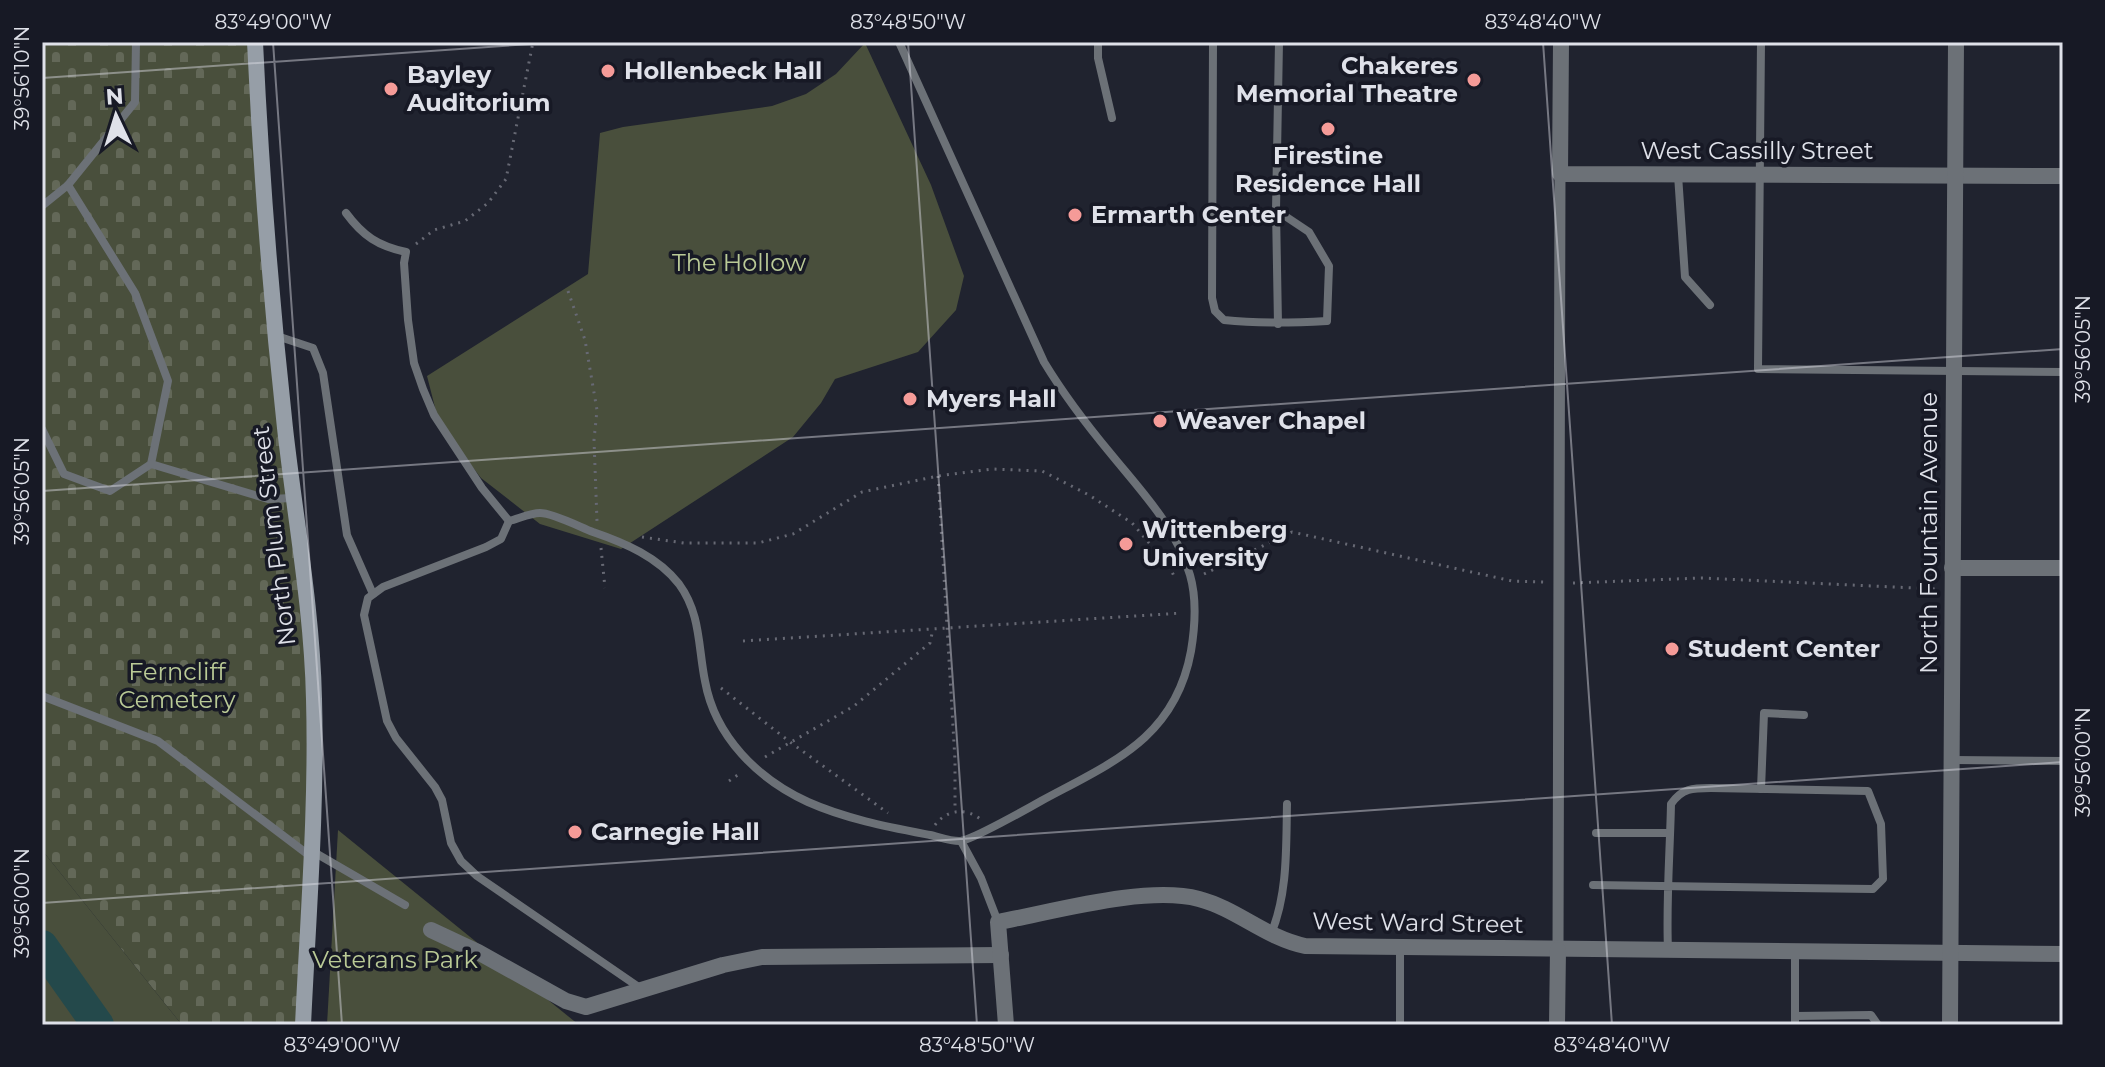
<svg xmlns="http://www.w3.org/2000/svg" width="2105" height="1067" font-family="Montserrat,sans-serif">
<defs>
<pattern id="cemetery-stones" width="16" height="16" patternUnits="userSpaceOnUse" patternTransform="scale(2)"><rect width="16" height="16" fill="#494f3c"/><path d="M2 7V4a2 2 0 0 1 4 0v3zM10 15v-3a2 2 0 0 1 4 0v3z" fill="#636858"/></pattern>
</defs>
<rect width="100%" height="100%" fill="#20232f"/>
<polygon fill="url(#cemetery-stones)" points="42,42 255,42 311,648 303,1025 182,1025 42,850"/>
<g fill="#494f3c">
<polygon points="865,43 931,185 964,276 956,310 918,352 835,379 821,403 793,437 621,549 540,524 481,478 439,423 427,376 588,274 600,133 623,127 772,106 806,94 836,74"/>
<polygon points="338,830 579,1025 327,1025"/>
<polygon points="42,850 182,1025 42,1025"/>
</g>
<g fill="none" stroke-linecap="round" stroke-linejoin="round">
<polyline stroke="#24494b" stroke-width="32" points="42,946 98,1025"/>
<g stroke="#676974" stroke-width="3" stroke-dasharray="2 6" stroke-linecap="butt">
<polyline points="416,244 434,230 465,221 488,203 506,179 533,42"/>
<polyline points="568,291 585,340 597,410 594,440 597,521"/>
<polyline points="938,476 955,760 955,811"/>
<polyline points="642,537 684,543 758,543 793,534 862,492 938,476 992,469 1042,471 1089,495 1132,523 1169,566 1176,580"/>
<polyline points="601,548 605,588"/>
<polyline points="1204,574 1292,532 1512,581 1545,582"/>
<polyline points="1573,583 1701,578 1937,589"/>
<polyline points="743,641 1182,613"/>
<polyline points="721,688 790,742 888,813"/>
<polyline points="765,757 854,706 930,643 933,629"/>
<polyline points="729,781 742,772"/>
<path d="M935 825C946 810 965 807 980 819"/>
</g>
<g stroke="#6c7177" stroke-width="8">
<polyline points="1098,42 1098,58 1112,118"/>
<path d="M1213 42 1212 298 1215 311 1224 320C1259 324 1292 323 1327 321L1329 266 1309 232 1276 210 1278 324"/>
<polyline points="1761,42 1758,369 2063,372"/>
<polyline points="1678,175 1685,277 1710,305"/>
<polyline points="42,206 68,185 135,102 136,42"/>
<polyline points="1276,210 1279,42"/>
<path d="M346 213C363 236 378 246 406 252L404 263 408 320 414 363 423 389 434 415 482 488 509 521C518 519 530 513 540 513 553 513 580 527 593 532 625 543 658 557 679 584 701 614 698 647 705 681 715 737 758 779 808 802 846 819 889 827 930 835 939 837 953 842 961 841 973 839 1027 809 1041 801 1111 763 1175 739 1191 651 1195 627 1197 599 1190 575 1176 527 1142 492 1111 454 1086 424 1064 395 1044 362L899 42"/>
<polyline points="277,336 313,348 323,373 347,535 373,594"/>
<polyline points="42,429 64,474 110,491 151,464 168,381 135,293 68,185"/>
<polyline points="151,464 268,499 294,498"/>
<polyline points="509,521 501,539 486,547 383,587 368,598 364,615 387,721 396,738 435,787 442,800 451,843 461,861 477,876 643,990"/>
<polyline points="42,696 158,741 310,856"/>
<polyline points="1953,760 2063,761"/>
<polyline points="1761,789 1764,713 1804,715"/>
<polyline points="1596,833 1670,833"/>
<polyline points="961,841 981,878 998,922"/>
<polyline points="312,851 405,905"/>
<path d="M1593 885 1873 889 1883 879 1881 824 1868 791 1711 788C1693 788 1682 788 1671 804 1670 852 1666 901 1668 950"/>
<path d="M1271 934C1288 893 1286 847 1287 804"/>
<polyline points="1400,948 1400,1025"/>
<polyline points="1795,1016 1871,1015 1878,1025"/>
<polyline points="1795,1025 1795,952"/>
</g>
<polyline stroke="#6c7177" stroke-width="11" points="1558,950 1560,174"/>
<g stroke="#6c7177" stroke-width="16">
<polyline points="1561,42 1560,174 2063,176"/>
<polyline points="1952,568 2063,568"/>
<polyline points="431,930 478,952 566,1001 586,1007 723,965 762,957 1001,955"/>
<path d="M1006 1025 998 922C1053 912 1146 885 1199 899 1237 909 1266 938 1305 946L2063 954"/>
<polyline points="1557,1025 1558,950"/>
</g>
<polyline stroke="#6c7177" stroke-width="16" points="1950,1025 1956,42"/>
<path stroke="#969ea7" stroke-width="16" d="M255 42C261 171 271 300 285 428 295 518 312 608 314 699 317 807 308 917 303 1025"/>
</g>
<path fill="none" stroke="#dfe1e9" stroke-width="2" stroke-opacity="0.45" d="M273 42 342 1025M908 42 977 1025M1543 42 1612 1025M42 78 559 42M42 491 2063 349M42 903 2063 762"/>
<g fill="#f59b98" stroke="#171925" stroke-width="3">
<circle cx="608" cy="71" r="8"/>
<circle cx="1474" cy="80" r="8"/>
<circle cx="391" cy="89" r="8"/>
<circle cx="1328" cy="129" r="8"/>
<circle cx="1075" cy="215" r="8"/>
<circle cx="910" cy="399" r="8"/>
<circle cx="1160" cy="421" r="8"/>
<circle cx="1126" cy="544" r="8"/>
<circle cx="1672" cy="649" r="8"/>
<circle cx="575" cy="832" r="8"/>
</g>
<g text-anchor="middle" stroke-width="7" stroke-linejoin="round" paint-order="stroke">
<g font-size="24" font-weight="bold" fill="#dfe1e9" stroke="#171925" text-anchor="start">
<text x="1458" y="74" text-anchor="end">Chakeres<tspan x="1458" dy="28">Memorial Theatre</tspan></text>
<text x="624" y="79">Hollenbeck Hall</text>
<text x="407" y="83">Bayley<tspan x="407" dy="28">Auditorium</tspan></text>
<text x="1328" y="164" text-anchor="middle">Firestine<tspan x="1328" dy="28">Residence Hall</tspan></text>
<text x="1091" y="223">Ermarth Center</text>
<text x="926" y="407">Myers Hall</text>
<text x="1176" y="429">Weaver Chapel</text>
<text x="1142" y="538">Wittenberg<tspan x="1142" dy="28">University</tspan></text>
<text x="1688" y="657">Student Center</text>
<text x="591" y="840">Carnegie Hall</text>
</g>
<g font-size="24" fill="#dfe1e9" stroke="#171925">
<text x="1757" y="159">West Cassilly Street</text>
<text transform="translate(1929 533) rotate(-90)" y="8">North Fountain Avenue</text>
<text transform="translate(274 536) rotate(-97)" y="8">North Plum Street</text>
<text transform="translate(1418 923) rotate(1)" y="8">West Ward Street</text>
</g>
<g font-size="24" fill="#baca96" stroke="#171925">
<text x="739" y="271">The Hollow</text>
<text x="177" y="680">Ferncliff<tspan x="177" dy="28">Cemetery</tspan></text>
<text x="395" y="968">Veterans Park</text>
</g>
</g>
<rect width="2105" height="1067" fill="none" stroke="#171925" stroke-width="88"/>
<g transform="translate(116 116) rotate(356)" stroke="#171925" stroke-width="6" paint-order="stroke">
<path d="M0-6L14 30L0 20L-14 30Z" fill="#dfe1e9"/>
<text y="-12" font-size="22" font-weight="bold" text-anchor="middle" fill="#dfe1e9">N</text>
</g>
<rect x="44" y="44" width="2017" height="979" fill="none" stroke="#dfe1e9" stroke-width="3"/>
<g font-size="20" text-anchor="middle" fill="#dfe1e9">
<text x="273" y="29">83°49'00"W</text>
<text x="908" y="29">83°48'50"W</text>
<text x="1543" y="29">83°48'40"W</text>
<text transform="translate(22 78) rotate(-90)" y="7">39°56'10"N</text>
<text transform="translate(2083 349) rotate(-90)" y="7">39°56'05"N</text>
<text transform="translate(22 491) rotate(-90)" y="7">39°56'05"N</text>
<text transform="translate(2083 762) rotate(-90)" y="7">39°56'00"N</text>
<text transform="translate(22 903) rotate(-90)" y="7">39°56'00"N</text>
<text x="342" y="1052">83°49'00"W</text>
<text x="977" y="1052">83°48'50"W</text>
<text x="1612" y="1052">83°48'40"W</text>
</g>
</svg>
